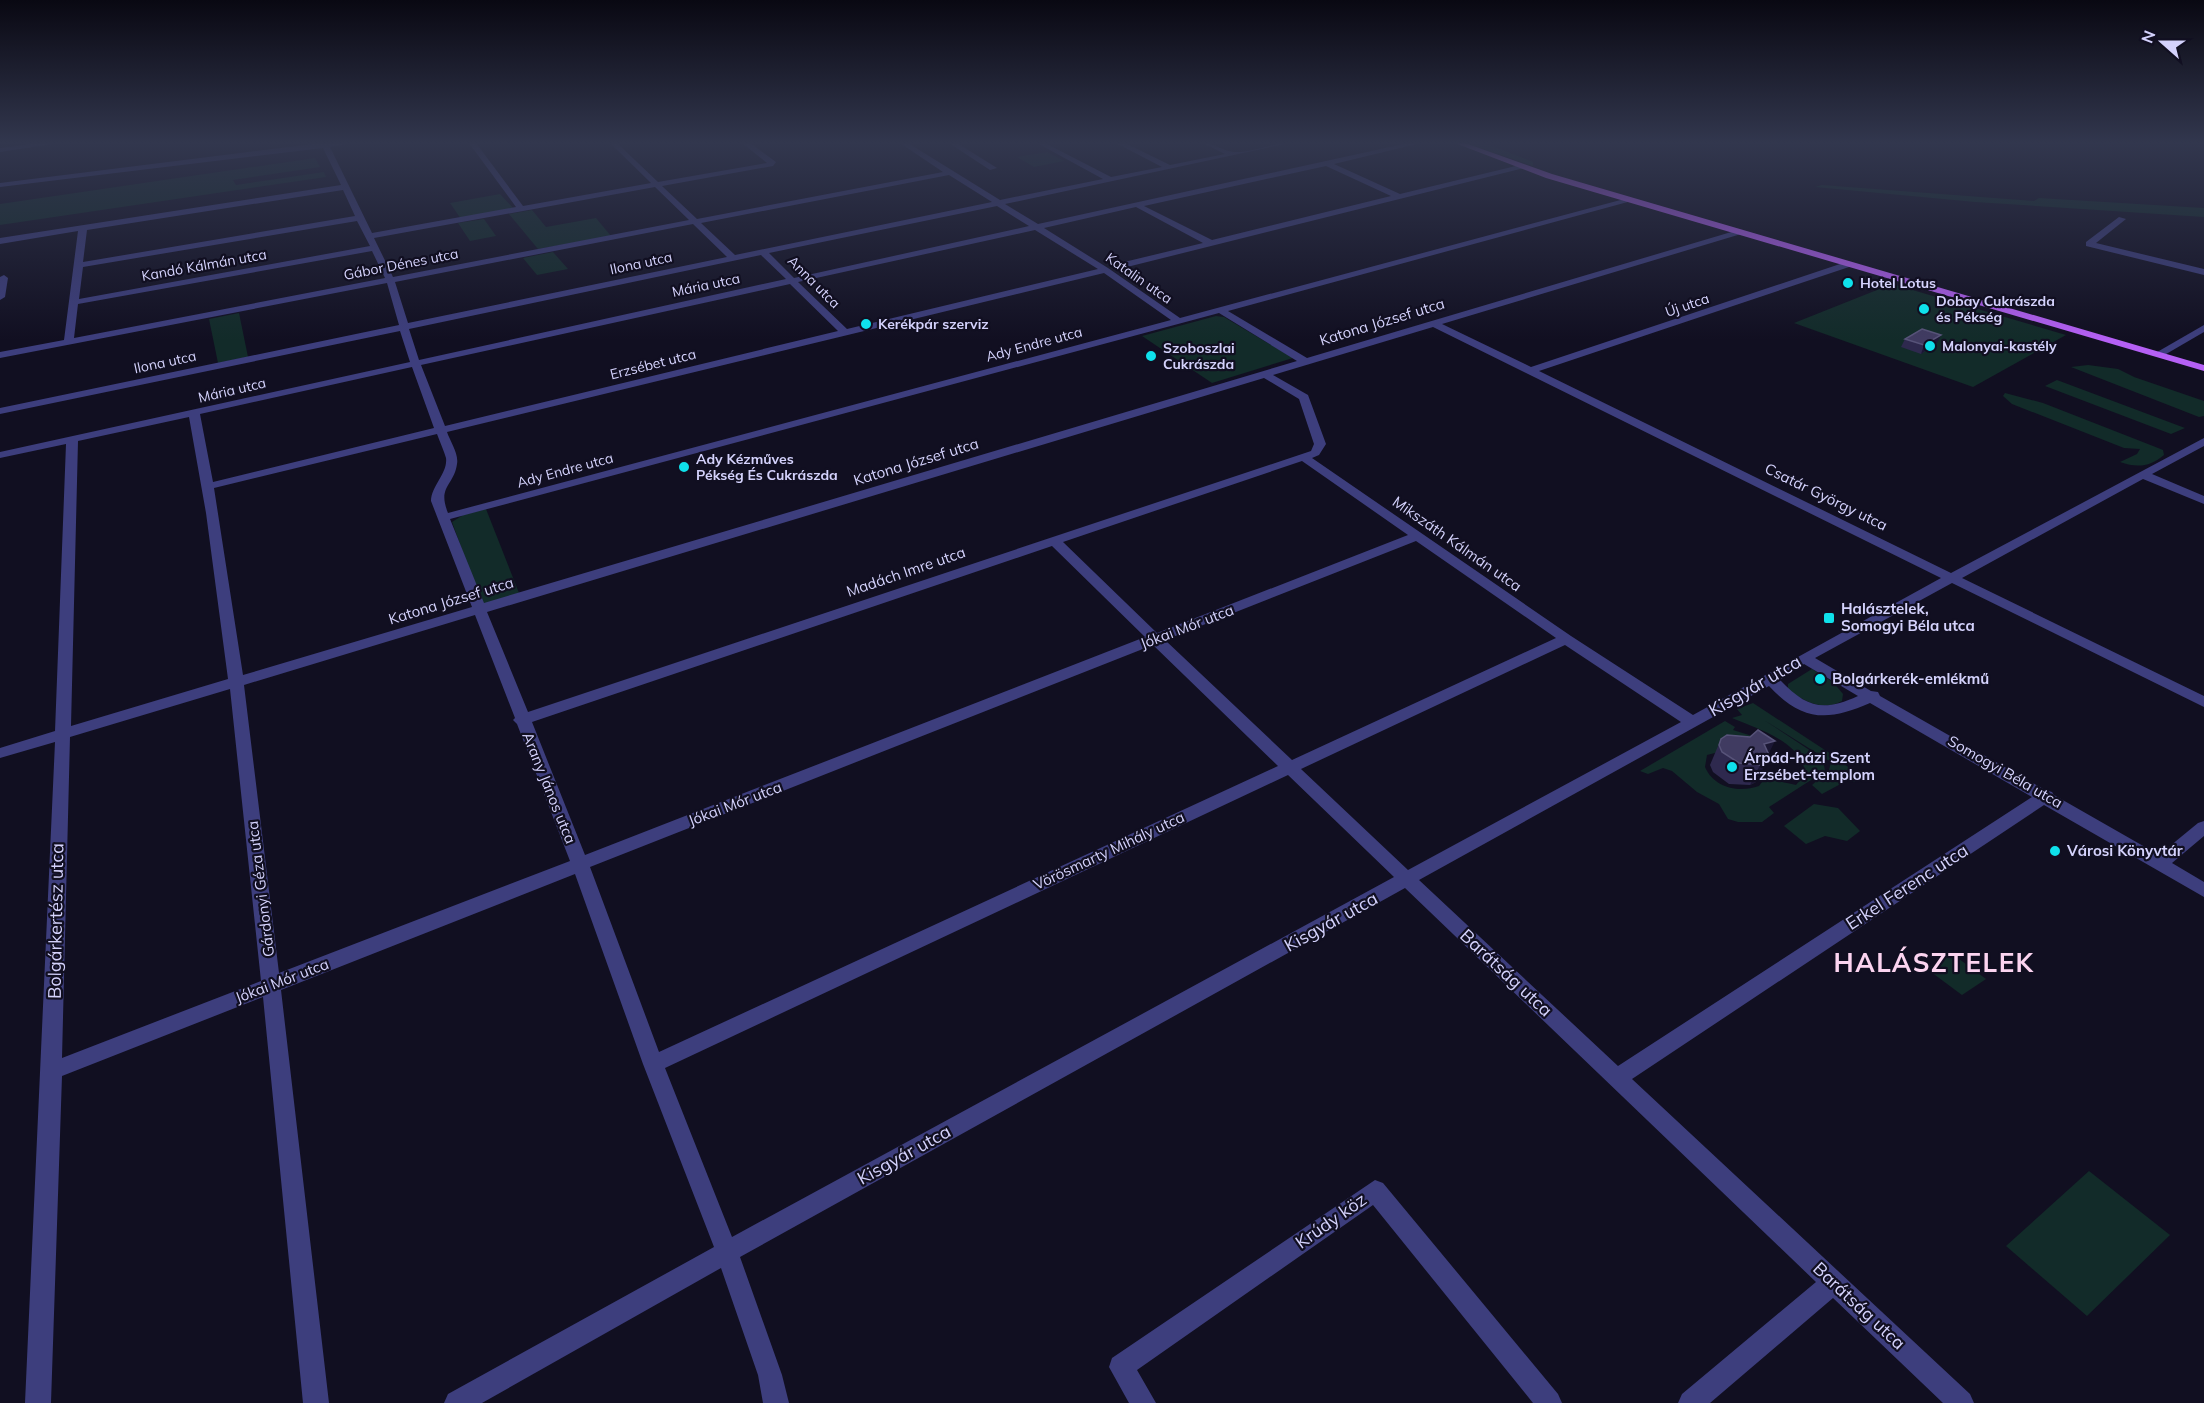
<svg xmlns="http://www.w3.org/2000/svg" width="2204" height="1403" font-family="Mulish,sans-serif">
<rect width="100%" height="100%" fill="#110f21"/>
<g fill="#122b29">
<polygon points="1466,143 1485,143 1533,162 1533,166"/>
<polygon points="1047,152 1064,161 1034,167 1017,157"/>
<polygon points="315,158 320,167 233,180 236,185 324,172 326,177 0,225 0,204"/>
<polygon points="1822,185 2034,201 2039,198 2204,208 2204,217 1975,202 1815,187"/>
<polygon points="500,194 514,209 461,219 450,203"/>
<polygon points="532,210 546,227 596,218 611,236 538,249 509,214"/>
<polygon points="484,219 496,236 470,241 458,223"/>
<polygon points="553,252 568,269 537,275 523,258"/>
<polygon points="1892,284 2066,335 1973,387 1794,323"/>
<polygon points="239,313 248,357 218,363 209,319"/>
<polygon points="1216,316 1224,317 1293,358 1212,383 1142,336"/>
<polygon points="2088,365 2118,369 2134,377 2204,401 2204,416 2199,417 2071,367"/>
<polygon points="2057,380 2185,428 2171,434 2045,386"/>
<path d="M2005 393 2043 403 2153 446 2163 450 2164 455C2150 467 2137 468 2120 462L2137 454 2140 449 2124 448 2012 404 2003 396Z"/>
<polygon points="486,509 519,593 482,605 452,522 463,515"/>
<path d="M1812 669 1833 682 1843 694 1842 701C1823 712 1804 701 1788 690V684Z"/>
<path d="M1753 703 1828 752 1863 778 1855 782 1848 780 1822 794 1812 785 1829 770 1831 762 1764 720 1823 759 1825 771 1769 807 1774 813 1762 822H1738L1728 819 1719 804 1697 792 1672 771 1663 768 1648 774 1640 771 1725 721 1735 727 1733 730 1765 740 1707 755 1705 767C1714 788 1739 793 1759 786L1765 778 1796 785 1805 774C1803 742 1758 729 1732 718L1742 715 1737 709Z"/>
<polygon points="1814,804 1838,808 1860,831 1847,841 1825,836 1806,844 1784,826"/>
<polygon points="1951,953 1986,979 1962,995 1927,969"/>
<polygon points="2089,1171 2170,1235 2087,1316 2006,1246"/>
</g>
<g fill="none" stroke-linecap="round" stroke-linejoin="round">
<g fill="#3d3e7d" fill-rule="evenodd">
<polygon points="38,143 59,143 0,152 0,148"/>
<path d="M321 143H352L330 147 372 233 516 207 469 143H476L523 206 651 183 610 143H617L658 182 767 163 742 143H750L776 162 773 166 662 186 697 219 943 172 900 143H908L1000 200 1103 179 1037 143H1045L1111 177 1162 167 1116 143H1125L1170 165 1225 154 1203 143C1214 143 1223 151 1234 152 1251 153 1272 143 1290 143L1005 204 1038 224 1408 143H1421L1334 164 1400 194 1524 164V168L1123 268 1119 265 1120 263 1203 243 1136 207 1044 228 1108 268 1180 318 1628 198 1635 200 1228 311 1307 358 1738 230 1742 232 1741 234 1442 324 1531 367 1846 262H1852V266L1539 371 1951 573 2204 438V446L2152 474 2204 496V504L2143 479 1962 578 2204 696V707L1952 583 1815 658 1871 691 1878 692 1880 696 2045 790 2052 792 2054 795 2159 855 2198 823 2204 821V836L2172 863 2204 882V897L2044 805 1632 1079 1970 1394 1974 1403H1943L1833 1298 1710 1403H1678L1682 1394 1816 1282 1405 888 740 1257 782 1375 789 1403H763L758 1375 721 1268 482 1403H444L448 1394 714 1247 643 1064 575 874 281 990 329 1403H303L263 997 62 1076 51 1403H25L55 742 0 758V748L55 731 66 444 0 458V452L410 362 400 331 0 414V408L399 325 387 283 0 358V352L64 340 78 231 0 244V238L341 185 323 148 0 187V183ZM1326 166 1391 196 1212 240 1144 206ZM949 175 992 202 735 255 701 223ZM655 187 689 220 393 277 374 238ZM343 190 355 216 83 262 87 230ZM997 206 1029 226 794 278 769 253ZM357 221 370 246 79 299 83 267ZM693 224 727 257 408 323 395 282ZM1035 230 1098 269 847 329 798 282ZM372 251 385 278 74 338 78 304ZM761 255 786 279 419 360 409 329ZM1104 273 1171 320 448 513C437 486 454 486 457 464 459 454 450 441 447 432ZM790 284 838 331 445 426 421 365ZM1219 313 1297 361 484 603 450 519ZM1433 327 1941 578 1693 715 1571 636 1312 458 1319 455 1326 444 1308 395 1273 375ZM412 367 434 428 213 482 200 414ZM1264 378 1299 399 1314 444 1311 451 528 712 487 612ZM189 417 206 513 228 679 71 726 78 441ZM437 434C440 442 444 451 446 458 448 473 431 486 431 501L472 607 243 675 214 488ZM1302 461 1408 535 1157 633 1063 542ZM1416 541 1556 638 1292 760 1165 640ZM1052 546 1145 637 585 855 532 722ZM475 615 515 718 513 720 517 724 570 861 279 973 244 685ZM1153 645 1278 766 659 1052 590 867ZM1565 645 1681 722 1408 870 1301 769ZM1804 664 1858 696C1823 712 1807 708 1780 680ZM1769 686C1802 721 1827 722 1870 703L2032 797 1618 1066 1419 880ZM230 689 261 981 62 1058 70 737ZM1288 775 1394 877 732 1237 665 1068Z"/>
<polygon points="949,143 957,143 997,168 990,170"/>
<polygon points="2119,217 2126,219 2096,243 2204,269 2204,275 2086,246 2086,242"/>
<polygon points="4,275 8,278 5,297 0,300 0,277"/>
<polygon points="2204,325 2204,332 2161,357 2152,355"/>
<polygon points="1375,1180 1383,1183 1558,1394 1562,1403 1533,1403 1373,1205 1137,1370 1156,1403 1129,1403 1109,1367 1112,1358"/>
</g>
<polygon fill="#b560f5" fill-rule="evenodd" points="1455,143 1465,143 1552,174 2204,365 2204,371 1546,178"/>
</g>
<g fill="#2e294e">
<polygon points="1905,339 1937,343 1921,354 1901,347"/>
<polygon points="1721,739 1768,755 1756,782 1750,785 1729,784 1713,772 1710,765"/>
</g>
<g fill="#1b1734">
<polygon points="1941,335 1937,343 1921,354 1924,345"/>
<polygon points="1775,741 1765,761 1764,744"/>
<polygon points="1767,761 1756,782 1750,785 1760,765"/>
</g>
<g fill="#403b61" stroke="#575379" stroke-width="1.5">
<polygon points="1922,329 1941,335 1924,345 1905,339"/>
<polygon points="1758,730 1775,741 1764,744 1769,755 1767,761 1760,765 1739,763 1722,752 1719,745 1721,739 1727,735 1750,737"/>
</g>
<linearGradient id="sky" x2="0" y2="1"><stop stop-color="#090812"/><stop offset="0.42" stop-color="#32374e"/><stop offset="1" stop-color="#32374e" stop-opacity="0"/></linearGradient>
<rect width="2204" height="340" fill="url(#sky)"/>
<g fill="#0fe1eb" stroke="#110f21" stroke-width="2">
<circle cx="1848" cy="283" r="6"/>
<circle cx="1924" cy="309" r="6"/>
<circle cx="866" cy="324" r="6"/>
<circle cx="1930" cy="346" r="6"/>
<circle cx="1151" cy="356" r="6"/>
<circle cx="684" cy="467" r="6"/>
<rect x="1823" y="612" width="12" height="12" rx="3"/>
<circle cx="1820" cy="679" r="6"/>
<circle cx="1732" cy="767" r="6"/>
<circle cx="2055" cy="851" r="6"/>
</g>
<g text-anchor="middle" stroke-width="4.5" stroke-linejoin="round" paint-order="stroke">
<g font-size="14" fill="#d4d2fc" stroke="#110f21">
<text transform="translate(641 263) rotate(-12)" y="5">Ilona utca</text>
<text transform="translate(401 264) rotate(-11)" y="5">Gábor Dénes utca</text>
<text transform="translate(204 265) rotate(-10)" y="5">Kandó Kálmán utca</text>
<text transform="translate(1139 278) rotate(35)" y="5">Katalin utca</text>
<text transform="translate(814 282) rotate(45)" y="5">Anna utca</text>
<text transform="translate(706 285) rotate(-12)" y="5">Mária utca</text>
<text transform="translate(1687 305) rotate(-19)" y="5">Új utca</text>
<text transform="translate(1034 344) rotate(-15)" y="5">Ady Endre utca</text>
<text transform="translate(165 362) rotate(-12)" y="5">Ilona utca</text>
<text transform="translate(653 364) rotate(-14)" y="5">Erzsébet utca</text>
<text transform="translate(232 390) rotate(-13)" y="5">Mária utca</text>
<text transform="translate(565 470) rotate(-15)" y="5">Ady Endre utca</text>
</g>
<g font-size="14" font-weight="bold" fill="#d4d2fc" stroke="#110f21" text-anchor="start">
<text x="1860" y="288">Hotel Lotus</text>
<text x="1936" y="306">Dobay Cukrászda<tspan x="1936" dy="16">és Pékség</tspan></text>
<text x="878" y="329">Kerékpár szerviz</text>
<text x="1942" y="351">Malonyai-kastély</text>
<text x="1163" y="353">Szoboszlai<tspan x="1163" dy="16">Cukrászda</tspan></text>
<text x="696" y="464">Ady Kézműves<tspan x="696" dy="16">Pékség És Cukrászda</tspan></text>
</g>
<g font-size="15" fill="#d4d2fc" stroke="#110f21">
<text transform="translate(1382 322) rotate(-17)" y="5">Katona József utca</text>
<text transform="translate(916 462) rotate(-17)" y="5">Katona József utca</text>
<text transform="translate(1826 497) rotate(26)" y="5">Csatár György utca</text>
<text transform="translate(1457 544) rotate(35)" y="5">Mikszáth Kálmán utca</text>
<text transform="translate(906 572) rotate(-19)" y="5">Madách Imre utca</text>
<text transform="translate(451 601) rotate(-17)" y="5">Katona József utca</text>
<text transform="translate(1187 627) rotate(-21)" y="5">Jókai Mór utca</text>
<text transform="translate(2005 772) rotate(30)" y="5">Somogyi Béla utca</text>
<text transform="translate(549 788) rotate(68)" y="5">Arany János utca</text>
<text transform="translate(735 804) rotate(-21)" y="5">Jókai Mór utca</text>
<text transform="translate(1109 851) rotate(-25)" y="5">Vörösmarty Mihály utca</text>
<text transform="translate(261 889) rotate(-97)" y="5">Gárdonyi Géza utca</text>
<text transform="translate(282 981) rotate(-21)" y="5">Jókai Mór utca</text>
</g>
<g font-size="15" font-weight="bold" fill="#d4d2fc" stroke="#110f21" text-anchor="start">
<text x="1841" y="614">Halásztelek,<tspan x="1841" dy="17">Somogyi Béla utca</tspan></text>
<text x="1832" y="684">Bolgárkerék-emlékmű</text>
<text x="1744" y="763">Árpád-házi Szent<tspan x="1744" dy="17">Erzsébet-templom</tspan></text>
<text x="2067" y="856">Városi Könyvtár</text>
</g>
<g font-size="18" fill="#d4d2fc" stroke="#110f21">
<text transform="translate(1755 686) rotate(-30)" y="6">Kisgyár utca</text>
<text transform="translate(1907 887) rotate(-33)" y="6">Erkel Ferenc utca</text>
<text transform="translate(56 921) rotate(-89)" y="6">Bolgárkertész utca</text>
<text transform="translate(1331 922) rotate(-29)" y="6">Kisgyár utca</text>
<text transform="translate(1506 973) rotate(43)" y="6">Barátság utca</text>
<text transform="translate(904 1155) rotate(-29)" y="6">Kisgyár utca</text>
<text transform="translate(1331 1221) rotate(-35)" y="6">Krúdy köz</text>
<text transform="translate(1859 1306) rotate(43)" y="6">Barátság utca</text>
</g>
<g font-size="26" font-weight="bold" letter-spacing="1.5" fill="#fcd4f0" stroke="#110f21">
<text x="1934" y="972">HALÁSZTELEK</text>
</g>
</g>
<g transform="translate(2162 42) rotate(291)" stroke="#110f21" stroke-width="4.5" paint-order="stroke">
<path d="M0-4.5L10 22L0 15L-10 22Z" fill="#d4d2fc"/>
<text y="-9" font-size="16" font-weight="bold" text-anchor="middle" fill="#d4d2fc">N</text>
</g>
</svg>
